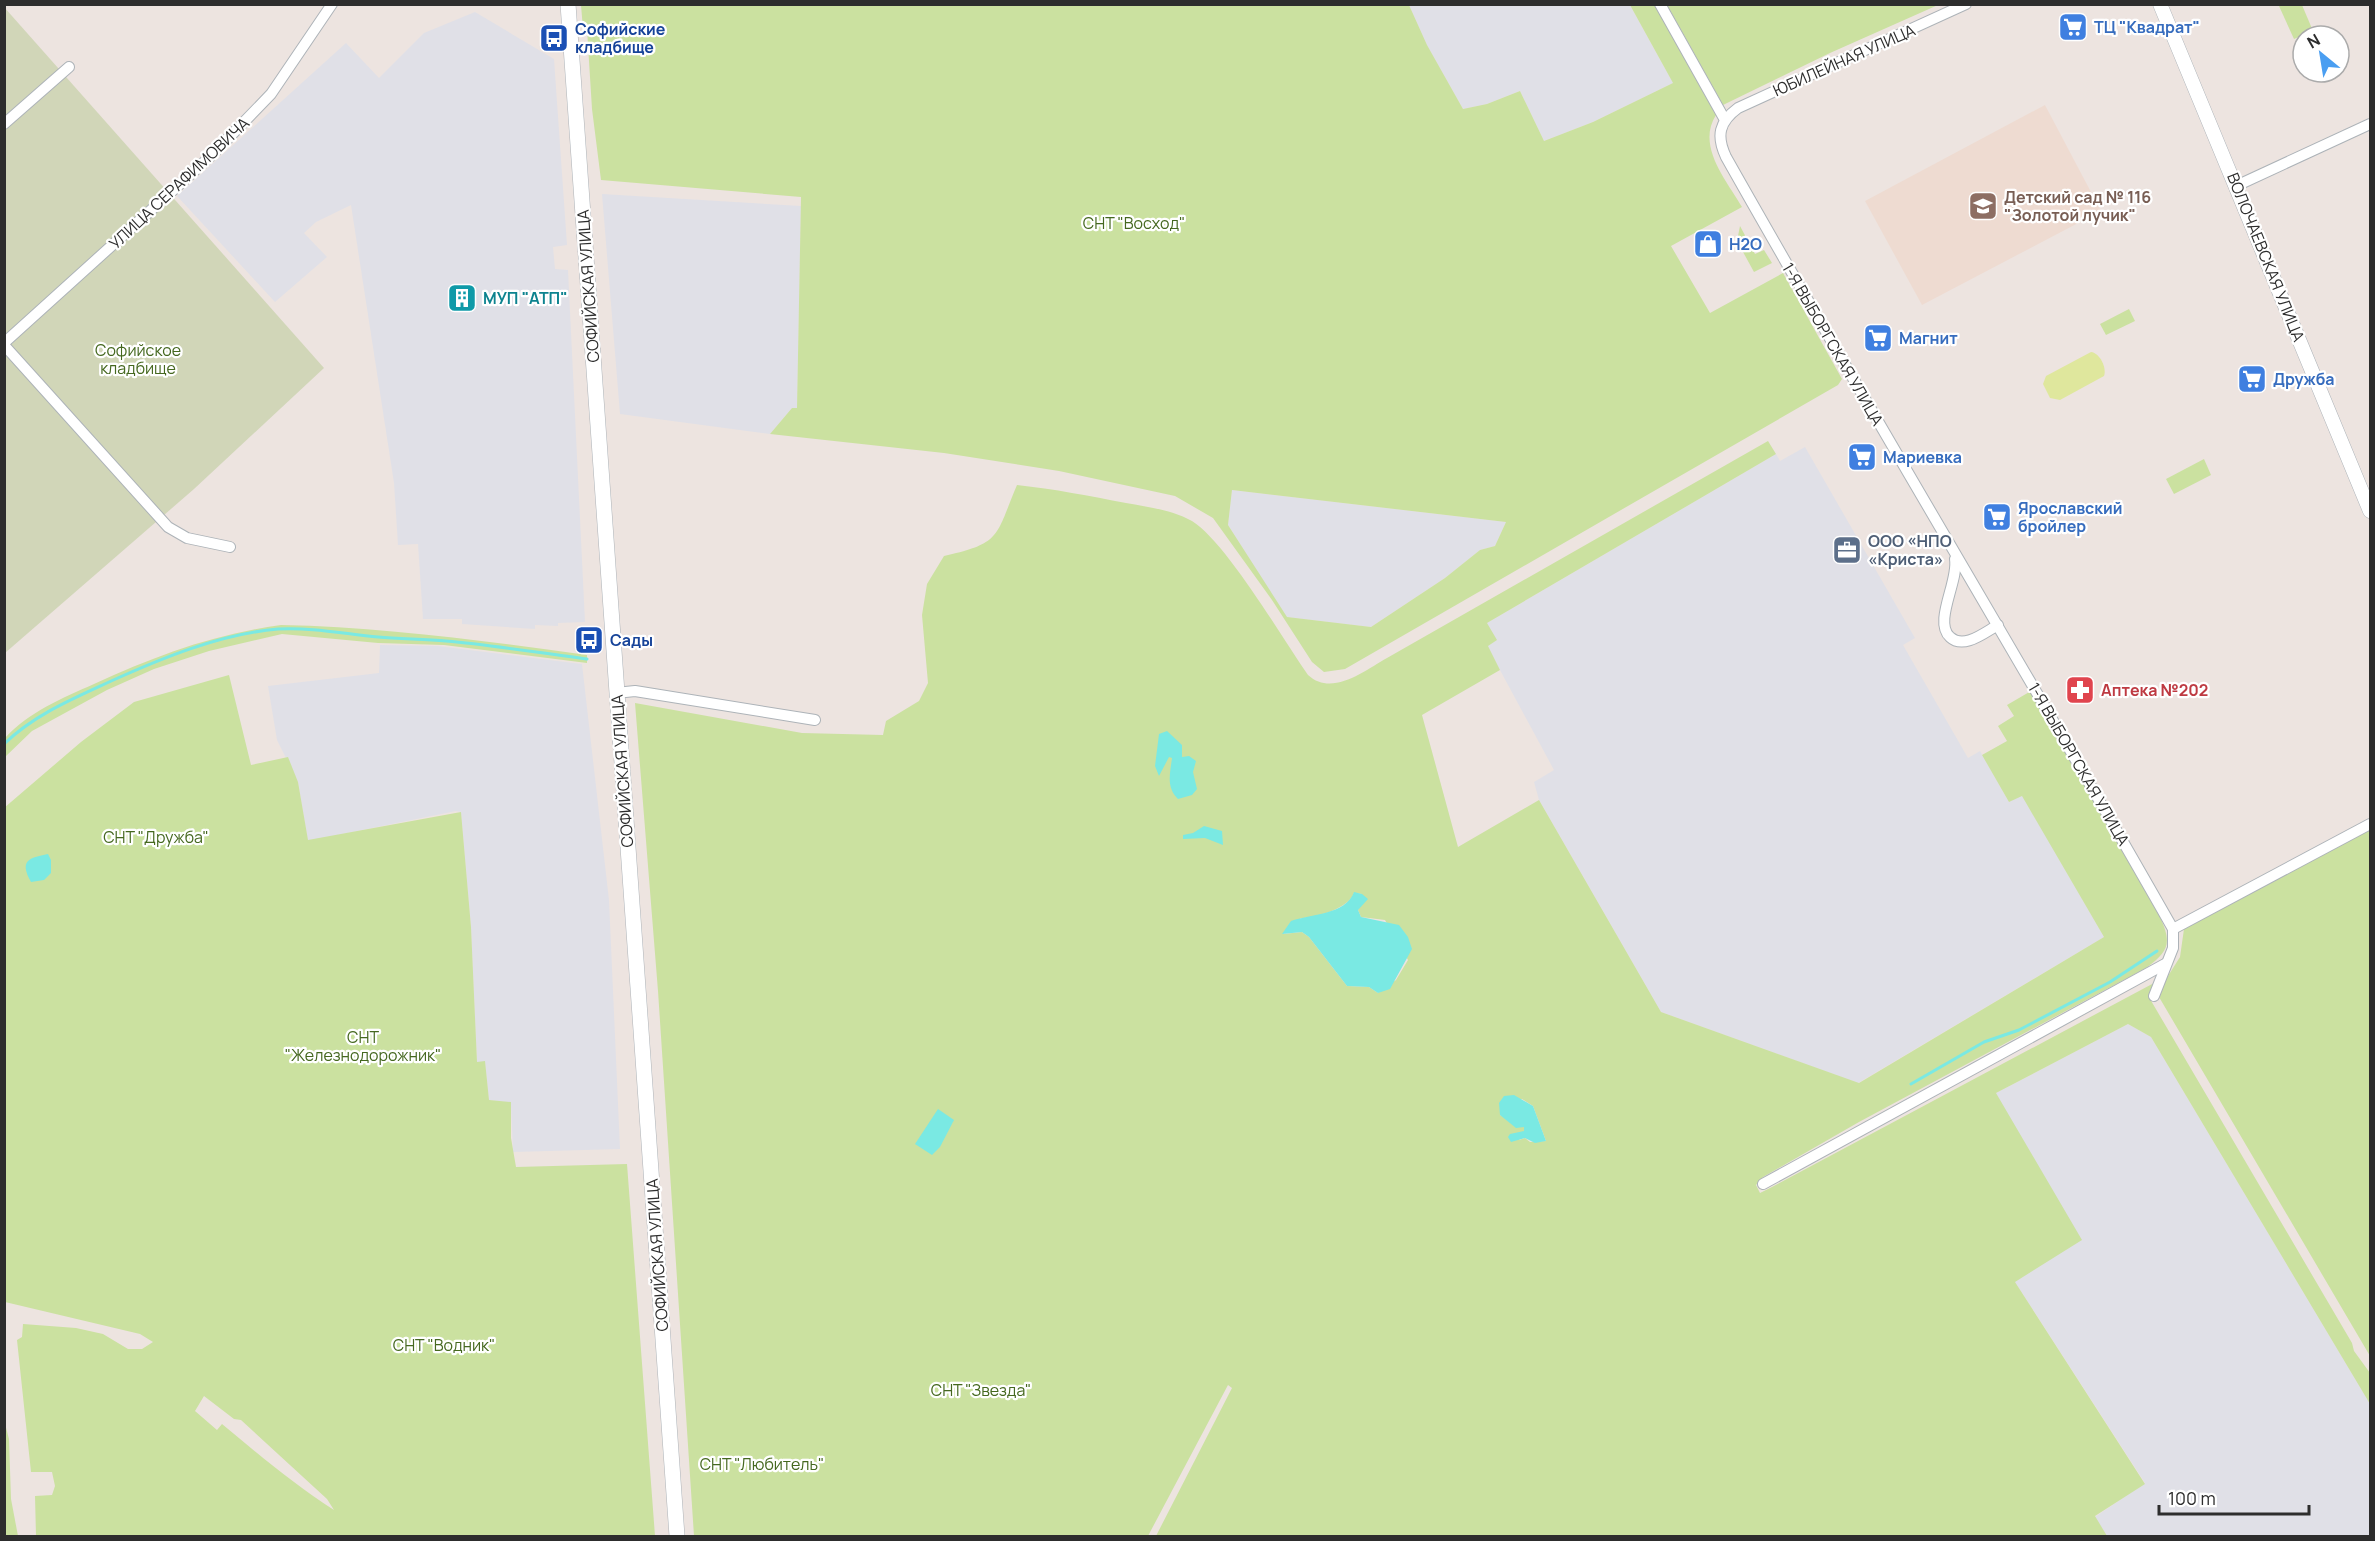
<svg xmlns="http://www.w3.org/2000/svg" width="2375" height="1541" font-family="Manrope,sans-serif">
<rect width="100%" height="100%" fill="#ede4e0"/>
<g fill="#e0e0e7">
<polygon points="1584,4 1630,5 1673,83 1593,122 1544,141 1520,91 1487,104 1463,109 1427,45 1409,5"/>
<polygon points="475,12 554,59 567,245 553,247 555,269 568,270 585,622 558,623 558,626 535,625 535,629 462,624 462,619 423,619 418,544 398,545 394,483 351,205 316,222 304,233 327,257 275,302 177,196 346,43 379,78 424,33"/>
<polygon points="602,194 801,206 797,408 792,408 770,434 620,414"/>
<polygon points="1805,447 1915,638 1903,645 1968,758 1980,751 2009,802 2022,795 2104,937 1858,1083 1661,1012 1539,800 1534,782 1554,770 1487,646 1487,623 1776,454 1780,461"/>
<polygon points="1232,490 1506,522 1495,546 1480,550 1445,578 1371,627 1286,617 1228,525"/>
<polygon points="380,645 438,646 582,664 609,900 620,1149 513,1152 511,1103 489,1100 485,1062 477,1062 471,927 461,812 456,811 308,841 298,782 277,740 268,686 379,673"/>
<polygon points="2128,1024 2151,1037 2370,1404 2370,1536 2107,1536 2095,1517 2145,1483 2015,1282 1996,1093"/>
</g>
<polygon fill="#eedbd1" points="2045,105 2101,211 1922,305 1865,201"/>
<g fill="#cbe1a0" fill-rule="evenodd">
<path d="M581 5H1409L1427 45 1463 109 1487 104 1520 91 1544 141 1593 122 1673 83 1630 5H1655L1716 115C1696 146 1727 181 1742 207L1671 246 1710 313 1783 273 1842 379 1838 385 1345 669 1324 672 1312 662 1272 600 1213 518 1175 496 1059 471 944 453 770 434 792 408H797L801 197 601 180 592 109 587 29H583ZM1232 490 1506 522 1495 546 1480 550 1445 578 1371 627 1287 617 1228 525Z"/>
<polygon points="1667,5 1938,5 1830,53 1723,105"/>
<polygon points="2282,5 2302,5 2313,31 2294,39 2279,6"/>
<polygon points="1740,226 1755,254 1764,250 1772,263 1754,272 1737,241"/>
<polygon points="2129,309 2135,321 2106,335 2100,324"/>
<path d="M1768 441 1776 454 1487 623 1497 640 1488 646 1500 670 1422 715 1458 847 1539 800 1661 1012 1859 1083 2104 937 2022 796 2009 802 1982 755 2007 741 1998 726 2014 716 2007 705 2031 691 2160 917C2172 943 2169 951 2146 968L1859 1122 1763 1177 1756 1185 1760 1193 1772 1187 2154 983 2150 999 2352 1343 2354 1351 2370 1373V1404L2151 1037 2128 1024 1996 1093 2082 1240 2015 1282 2145 1484 2095 1516 2107 1536H1156L1232 1388 1228 1385 1148 1536H694L658 991 635 703 802 733 883 735 886 721 919 701 928 683 922 615 927 584 944 556C1002 543 995 537 1017 485 1054 489 1090 496 1126 503 1148 507 1172 510 1192 521 1226 542 1282 638 1308 675 1332 697 1364 671 1387 658ZM1354 893 1362 894 1358 910 1361 917 1385 920 1408 960 1396 980 1378 993 1369 987 1347 986 1309 937 1302 932 1283 934 1301 918C1316 918 1349 908 1354 893ZM1522 1099 1533 1106 1546 1141 1530 1142 1525 1138 1519 1140 1525 1131 1524 1126 1500 1115V1112Z"/>
<polygon points="2204,459 2211,475 2174,494 2166,479"/>
<path d="M281 625C383 627 485 641 587 655V663L444 645 378 643 282 634 209 651 154 669 107 690 32 731 5 757V738C29 712 62 698 94 684 155 656 214 634 281 625Z"/>
<path d="M229 675 251 765 288 757 298 782 308 840 461 812 471 927 477 1062 485 1061 489 1100 511 1102V1138L516 1167 627 1164 655 1536H36L35 1496 52 1495 55 1486 52 1472H31L17 1340 22 1337 23 1324 76 1328 103 1334 128 1349H142L153 1342 140 1334 5 1302 4 808 81 742 134 702ZM204 1396 234 1419 241 1420 327 1499 334 1510C295 1485 258 1454 222 1424L217 1430 195 1411Z"/>
<polygon points="2370,828 2370,1356 2159,997 2161,987 2180,957 2184,929 2189,925"/>
<polygon points="4,1420 9,1439 11,1499 18,1536 5,1536"/>
</g>
<polygon fill="#d1d6b8" points="4,7 324,368 194,489 5,653"/>
<path fill="#dfe79d" d="M2091 352C2100 353 2107 368 2104 376L2060 400 2050 398 2043 384 2046 376Z"/>
<g fill="#7ae9e3">
<path d="M1167 731 1182 745V757L1189 756 1196 761 1193 772 1197 789 1192 795 1178 799C1166 787 1170 774 1172 758L1169 757 1159 776 1155 766 1159 734Z"/>
<polygon points="1204,826 1222,831 1223,845 1205,838 1183,839 1183,835 1193,833"/>
<path d="M48 854 51 860V873L44 880 31 882C19 860 29 858 48 854Z"/>
<path d="M1354 892 1362 894 1368 899 1358 910 1361 917 1399 925 1408 937 1412 949 1390 989 1378 993 1369 987 1347 986 1309 937 1302 932 1282 934 1291 921C1310 914 1346 915 1354 892Z"/>
<polygon points="1514,1095 1533,1106 1546,1141 1535,1143 1525,1138 1511,1142 1508,1137 1510,1134 1524,1131 1524,1127 1516,1128 1500,1115 1499,1103 1504,1096"/>
<polygon points="938,1109 954,1120 940,1147 932,1155 915,1144"/>
</g>
<g fill="none" stroke-linecap="round" stroke-linejoin="round">
<g stroke="#7ae9e3" stroke-width="3">
<path d="M4 744C34 715 72 699 109 682 162 658 220 634 278 629 312 627 345 634 378 637 401 639 424 639 446 641 493 645 540 653 587 659"/>
<polyline points="1911,1084 1984,1042 2019,1030 2110,982 2157,951"/>
</g>
<g stroke="#adb3b8" stroke-width="12">
<g id="minor">
<polyline points="1660,4 1725,120"/>
<path d="M1966 4 1738 108C1719 122 1716 136 1726 157 1872 416 2026 670 2173 929V948L2154 996"/>
<polyline points="4,124 69,67"/>
<polyline points="2236,186 2370,124"/>
<polyline points="4,343 212,155 271,94 332,4"/>
<polyline points="4,345 168,527 187,538 230,547"/>
<path d="M1955 559C1959 581 1933 622 1950 637 1964 650 1985 632 1998 625"/>
<polyline points="616,693 635,691 815,720"/>
<polyline points="2173,929 2370,824"/>
<polyline points="1763,1184 2165,964"/>
</g>
</g>
<g stroke="#adb3b8" stroke-width="15">
<polyline id="tertiary" points="2160,4 2370,511"/>
</g>
<g stroke="#adb3b8" stroke-width="16">
<polyline id="secondary" points="568,4 677,1536"/>
</g>
<use href="#minor" stroke="#fff" stroke-width="10"/>
<use href="#tertiary" stroke="#fff" stroke-width="14"/>
<use href="#secondary" stroke="#fff" stroke-width="15"/>
</g>
<defs>
<g id="supermarket-square" transform="scale(1.5)"><rect x="-9" y="-9" width="18" height="18" rx="4" fill="#3f7fe0" stroke="#fff"/><path d="M-6-5.5h2.5l.6 2H6L4.5 2H-2.5L-4.4-4H-6ZM-1.5 3.2a1.3 1.3 0 1 0 .1 0ZM3 3.2a1.3 1.3 0 1 0 .1 0Z" fill="#fff"/></g>
<g id="bus-square" transform="scale(1.5)"><rect x="-9" y="-9" width="18" height="18" rx="4" fill="#1a4fb4" stroke="#fff"/><path d="M-5-6H5V4H4V6H2V4H-2V6H-4V4H-5ZM-3.5-4V0h7V-4ZM-3.5 1.2v1.5H-2V1.2ZM2 1.2v1.5H3.5V1.2Z" fill="#fff"/></g>
<g id="school-square" transform="scale(1.5)"><rect x="-9" y="-9" width="18" height="18" rx="4" fill="#8d6e63" stroke="#fff"/><path d="M0-5L7-2L0 1L-7-2ZM-4 1L0 2.5L4 1V4Q0 6-4 4Z" fill="#fff"/></g>
<g id="shop-square" transform="scale(1.5)"><rect x="-9" y="-9" width="18" height="18" rx="4" fill="#3f7fe0" stroke="#fff"/><path d="M-5-2.5h2.3a2.7 3.5 0 0 1 5.4 0H5L5.5 6h-11ZM-1.5-2.5h3a1.5 2.3 0 0 0-3 0Z" fill="#fff"/></g>
<g id="building-square" transform="scale(1.5)"><rect x="-9" y="-9" width="18" height="18" rx="4" fill="#0f9aa8" stroke="#fff"/><path d="M-4-6H4V6H1V3H-1V6H-4ZM-2.5-4.3h1.7v1.8h-1.7ZM.8-4.3h1.7v1.8H.8ZM-2.5-1h1.7V.8h-1.7ZM.8-1h1.7V.8H.8Z" fill="#fff"/></g>
<g id="office-square" transform="scale(1.5)"><rect x="-9" y="-9" width="18" height="18" rx="4" fill="#5c6f8a" stroke="#fff"/><path d="M-6-3h4V-5.5h4V-3h4V5H-6ZM-1-4.5V-3h2v-1.5ZM-6 0V1H6V0Z" fill="#fff"/></g>
<g id="pharmacy-square" transform="scale(1.5)"><rect x="-9" y="-9" width="18" height="18" rx="4" fill="#e0444e" stroke="#fff"/><path d="M-2-6h4v4h4v4h-4v4h-4v-4h-4v-4h4Z" fill="#fff"/></g>
</defs>
<g fill-rule="evenodd">
<use href="#supermarket-square" x="2073" y="27"/>
<use href="#bus-square" x="554" y="38"/>
<use href="#school-square" x="1983" y="206"/>
<use href="#shop-square" x="1708" y="244"/>
<use href="#building-square" x="462" y="298"/>
<use href="#supermarket-square" x="1878" y="338"/>
<use href="#supermarket-square" x="2252" y="379"/>
<use href="#supermarket-square" x="1862" y="457"/>
<use href="#supermarket-square" x="1997" y="517"/>
<use href="#office-square" x="1847" y="550"/>
<use href="#bus-square" x="589" y="640"/>
<use href="#pharmacy-square" x="2080" y="690"/>
</g>
<g text-anchor="middle" stroke-width="4.5" stroke-linejoin="round" paint-order="stroke">
<g font-size="16" font-weight="bold" fill="#366cbe" stroke="#fff" text-anchor="start">
<text x="2094" y="33">ТЦ "Квадрат"</text>
<text x="1729" y="250">H2O</text>
<text x="1899" y="344">Магнит</text>
<text x="2273" y="385">Дружба</text>
<text x="1883" y="463">Мариевка</text>
<text x="2018" y="514">Ярославский<tspan x="2018" dy="18">бройлер</tspan></text>
</g>
<g font-size="16" font-weight="bold" fill="#164399" stroke="#fff" text-anchor="start">
<text x="575" y="35">Софийские<tspan x="575" dy="18">кладбище</tspan></text>
<text x="610" y="646">Сады</text>
</g>
<g font-size="16" fill="#2d2d2d" stroke="#fff">
<text transform="translate(1844 60) rotate(-24)" y="6">ЮБИЛЕЙНАЯ УЛИЦА</text>
<text transform="translate(179 183) rotate(-43)" y="6">УЛИЦА СЕРАФИМОВИЧА</text>
<text transform="translate(2266 257) rotate(68)" y="6">ВОЛОЧАЕВСКАЯ УЛИЦА</text>
<text transform="translate(588 286) rotate(-94)" y="6">СОФИЙСКАЯ УЛИЦА</text>
<text transform="translate(1833 344) rotate(60)" y="6">1-Я ВЫБОРГСКАЯ УЛИЦА</text>
<text transform="translate(2079 764) rotate(60)" y="6">1-Я ВЫБОРГСКАЯ УЛИЦА</text>
<text transform="translate(622 771) rotate(-94)" y="6">СОФИЙСКАЯ УЛИЦА</text>
<text transform="translate(657 1255) rotate(-94)" y="6">СОФИЙСКАЯ УЛИЦА</text>
</g>
<g font-size="16" font-weight="bold" fill="#785e54" stroke="#fff" text-anchor="start">
<text x="2004" y="203">Детский сад № 116<tspan x="2004" dy="18">"Золотой лучик"</tspan></text>
</g>
<g font-size="16" fill="#45681f" stroke="#fff">
<text x="1134" y="229">СНТ "Восход"</text>
<text x="138" y="356">Софийское<tspan x="138" dy="18">кладбище</tspan></text>
<text x="156" y="843">СНТ "Дружба"</text>
<text x="363" y="1043">СНТ<tspan x="363" dy="18">"Железнодорожник"</tspan></text>
<text x="444" y="1351">СНТ "Водник"</text>
<text x="981" y="1396">СНТ "Звезда"</text>
<text x="762" y="1470">СНТ "Любитель"</text>
</g>
<g font-size="16" font-weight="bold" fill="#0d838f" stroke="#fff" text-anchor="start">
<text x="483" y="304">МУП "АТП"</text>
</g>
<g font-size="16" font-weight="bold" fill="#4e5e75" stroke="#fff" text-anchor="start">
<text x="1868" y="547">ООО «НПО<tspan x="1868" dy="18">«Криста»</tspan></text>
</g>
<g font-size="16" font-weight="bold" fill="#be3a42" stroke="#fff" text-anchor="start">
<text x="2101" y="696">Аптека №202</text>
</g>
</g>
<rect width="2375" height="1541" fill="none" stroke="#2d2d2d" stroke-width="12"/>
<g transform="translate(2321 54) rotate(330)"><circle r="28" fill="#ffffff" stroke="#ababab" stroke-width="1.5"/>
<path d="M0-4.5L10 22L0 15L-10 22Z" fill="#4a9ef1"/>
<text y="-9" font-size="16" font-weight="bold" text-anchor="middle" fill="#2d2d2d">N</text>
</g>
<path d="M2159 1505v9h150v-9" fill="none" stroke="#2d2d2d" stroke-width="3"/>
<text x="2168" y="1505" font-size="18" fill="#2d2d2d" stroke="#ffffff" stroke-width="4.5" paint-order="stroke">100 m</text>
</svg>
